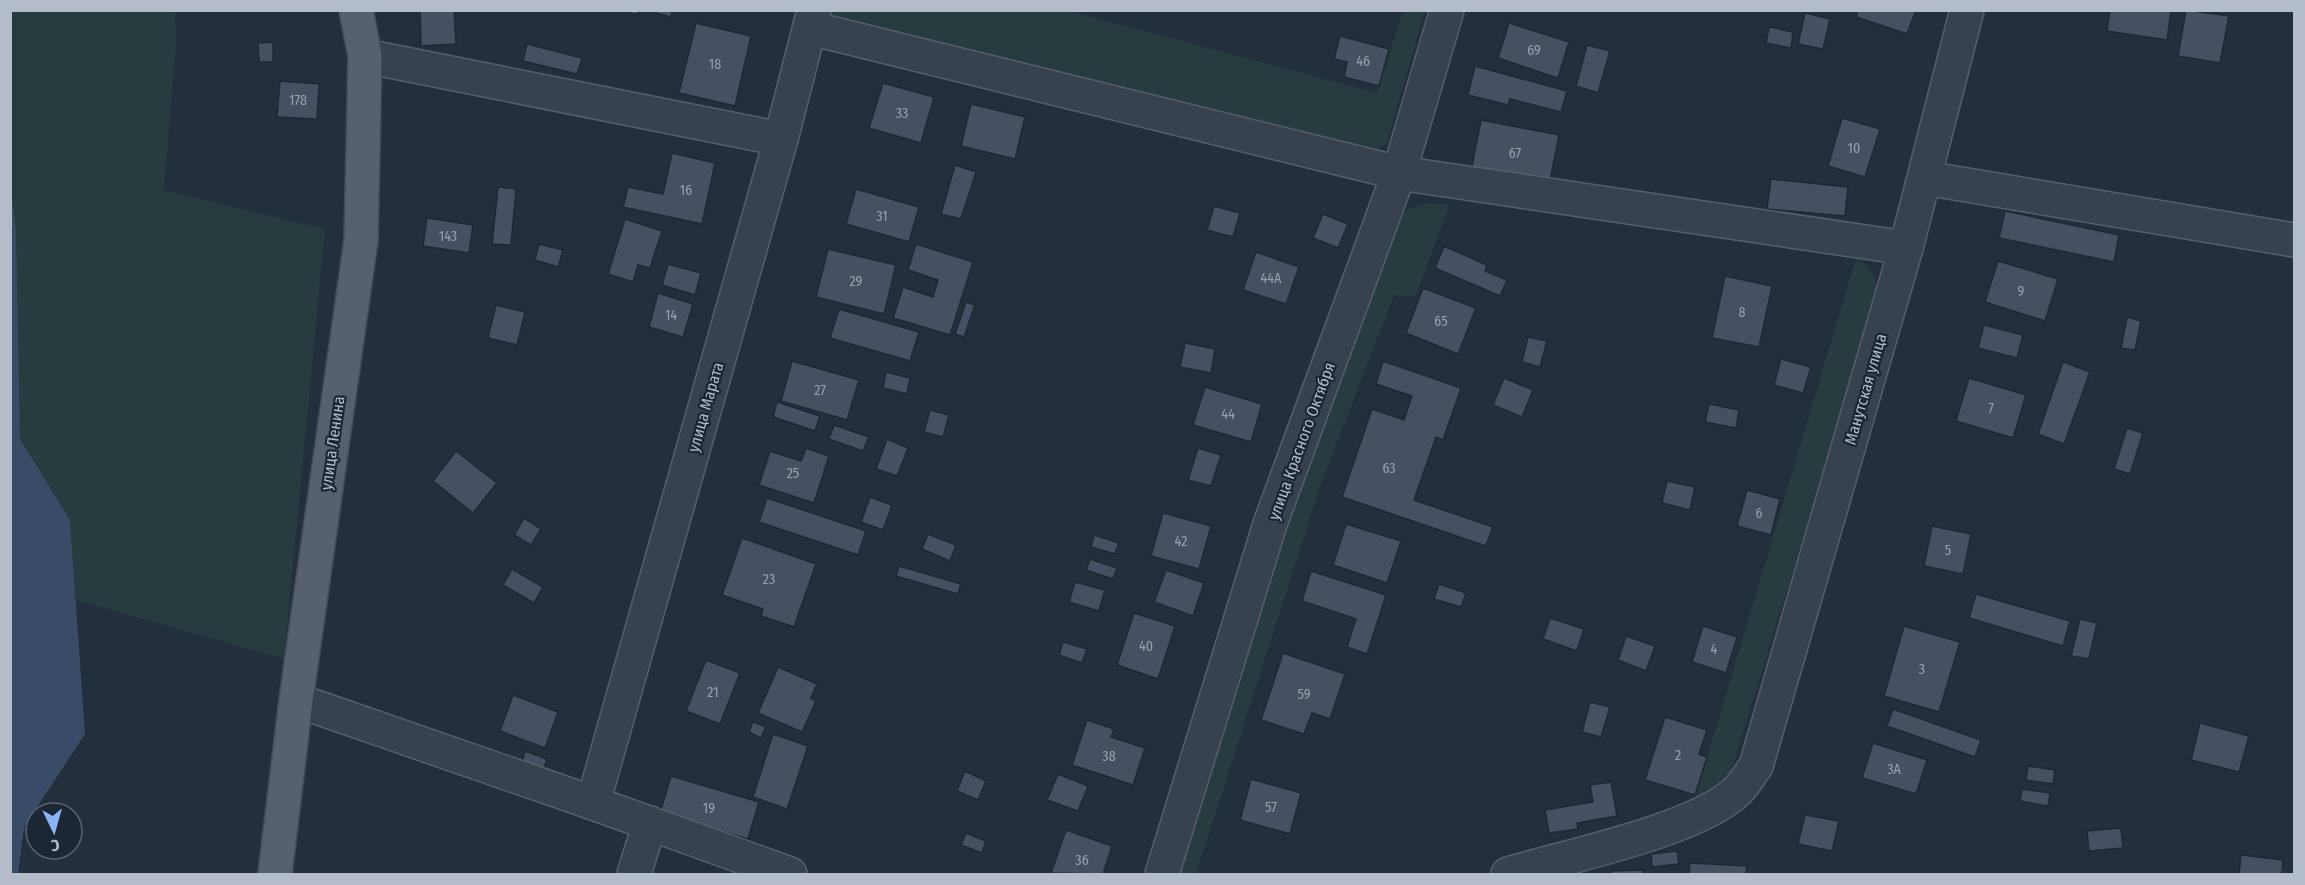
<svg xmlns="http://www.w3.org/2000/svg" width="2305" height="885" font-family="'Fira Sans Condensed',sans-serif">
<rect width="100%" height="100%" fill="#242f3e"/>
<g fill="#263c3f">
<polygon points="91,10 175,11 176,45 164,190 325,229 284,659 76,600 70,520 20,439 16,230 10,186 10,11"/>
<polygon points="828,11 1069,11 1377,93 1403,11 1425,11 1386,145 1372,152 840,24"/>
<polygon points="1425,203 1450,204 1415,297 1394,295 1321,484 1196,874 1172,874 1237,661 1390,222 1407,210"/>
<path d="M1856 258C1877 272 1878 279 1876 304L1730 774 1726 785 1694 802Z"/>
</g>
<polygon fill="#394c67" points="10,186 16,230 20,439 70,520 85,734 24,827 18,874 10,874"/>
<g fill="#455162" stroke="#1f2835" stroke-width="1.5">
<polygon points="420,10 454,10 456,44 421,46"/>
<polygon points="619,10 638,10 637,15"/>
<polygon points="645,10 672,10 671,17"/>
<polygon points="1858,10 1916,10 1907,34 1856,17"/>
<polygon points="2110,10 2171,10 2167,40 2107,31"/>
<polygon points="2186,10 2229,16 2220,63 2178,56"/>
<polygon points="1805,13 1830,19 1823,49 1798,44"/>
<polygon points="696,23 751,36 735,106 679,93"/>
<polygon points="1509,23 1569,42 1558,78 1498,58"/>
<polygon points="1769,27 1793,32 1791,48 1766,43"/>
<polygon points="1340,36 1389,49 1379,86 1344,77 1347,62 1334,59"/>
<polygon points="273,42 273,62 259,62 258,43"/>
<polygon points="527,44 582,58 577,74 523,61"/>
<polygon points="1587,45 1610,51 1598,93 1576,86"/>
<polygon points="1475,66 1567,91 1561,112 1510,99 1508,105 1468,95"/>
<polygon points="280,81 319,84 317,119 277,117"/>
<polygon points="883,83 934,97 921,143 869,128"/>
<polygon points="971,104 1025,117 1015,159 961,146"/>
<polygon points="1842,118 1880,129 1865,177 1828,166"/>
<polygon points="1481,120 1559,135 1549,186 1471,171"/>
<polygon points="672,153 715,163 702,224 623,207 628,187 663,194"/>
<polygon points="955,165 976,172 961,219 941,214"/>
<polygon points="1771,179 1848,187 1845,216 1767,209"/>
<polygon points="498,187 516,189 511,245 492,244"/>
<polygon points="856,189 919,207 909,242 846,224"/>
<polygon points="1214,206 1240,213 1233,237 1207,230"/>
<polygon points="2005,211 2119,235 2114,262 1999,238"/>
<polygon points="1323,214 1348,224 1338,248 1313,238"/>
<polygon points="427,218 473,225 469,253 423,246"/>
<polygon points="625,219 662,231 650,268 638,265 633,282 608,274"/>
<polygon points="539,244 563,250 558,267 535,260"/>
<polygon points="916,244 973,262 950,335 893,318 903,287 933,297 938,280 908,270"/>
<polygon points="1444,246 1487,265 1485,271 1507,280 1500,296 1435,268"/>
<polygon points="828,249 896,265 884,314 816,297"/>
<polygon points="1256,252 1299,267 1286,304 1243,290"/>
<polygon points="1998,261 2058,279 2045,321 1985,302"/>
<polygon points="668,264 701,273 695,295 662,285"/>
<polygon points="1725,276 1772,286 1759,347 1712,338"/>
<polygon points="1423,288 1476,308 1458,354 1406,333"/>
<polygon points="658,293 693,304 683,337 649,327"/>
<polygon points="966,302 975,305 964,337 955,334"/>
<polygon points="496,305 525,312 517,345 488,338"/>
<polygon points="839,309 919,332 910,361 830,338"/>
<polygon points="2127,317 2141,321 2135,350 2121,348"/>
<polygon points="1984,325 2023,335 2017,358 1978,348"/>
<polygon points="1528,337 1547,341 1540,367 1522,362"/>
<polygon points="1185,343 1215,349 1211,373 1180,367"/>
<polygon points="1781,359 1811,367 1803,393 1774,385"/>
<polygon points="792,361 859,380 847,420 781,401"/>
<polygon points="1383,361 1461,388 1443,440 1436,437 1414,500 1493,527 1486,546 1342,497 1372,409 1404,420 1412,396 1376,384"/>
<polygon points="2063,362 2090,372 2064,444 2038,434"/>
<polygon points="886,372 910,378 907,394 883,388"/>
<polygon points="1504,378 1533,390 1522,417 1493,405"/>
<polygon points="1969,378 2026,395 2013,438 1956,421"/>
<polygon points="1205,387 1262,404 1251,442 1193,425"/>
<polygon points="777,402 820,416 815,431 773,417"/>
<polygon points="1709,404 1739,410 1736,428 1705,422"/>
<polygon points="930,410 949,415 943,437 924,432"/>
<polygon points="834,425 869,437 863,451 829,439"/>
<polygon points="2127,428 2143,433 2130,474 2114,469"/>
<polygon points="887,439 908,448 897,476 876,469"/>
<polygon points="806,448 829,456 814,503 759,485 770,451 801,461"/>
<polygon points="1198,448 1221,455 1211,486 1188,480"/>
<polygon points="456,451 497,483 473,513 433,481"/>
<polygon points="1667,481 1695,487 1690,510 1662,503"/>
<polygon points="1747,490 1780,499 1771,535 1737,526"/>
<polygon points="870,497 892,505 883,530 861,522"/>
<polygon points="767,498 866,531 858,555 759,522"/>
<polygon points="1163,513 1211,526 1199,569 1151,556"/>
<polygon points="524,518 541,529 531,545 514,535"/>
<polygon points="1346,524 1401,541 1387,583 1333,565"/>
<polygon points="1932,526 1971,534 1963,574 1924,566"/>
<polygon points="928,534 956,545 950,561 922,549"/>
<polygon points="1094,535 1119,543 1115,554 1091,547"/>
<polygon points="742,538 816,564 794,627 761,616 763,609 722,595"/>
<polygon points="1090,559 1117,568 1113,579 1086,570"/>
<polygon points="899,566 961,584 958,594 896,576"/>
<polygon points="512,569 543,587 534,603 503,585"/>
<polygon points="1166,570 1204,583 1193,616 1154,602"/>
<polygon points="1311,571 1386,595 1367,654 1347,647 1356,619 1302,601"/>
<polygon points="1075,582 1105,590 1099,611 1069,602"/>
<polygon points="1439,584 1466,593 1461,607 1434,599"/>
<polygon points="1976,594 2070,621 2063,646 1969,618"/>
<polygon points="1134,613 1175,626 1158,679 1117,665"/>
<polygon points="1550,618 1584,629 1577,651 1543,639"/>
<polygon points="2080,619 2097,623 2089,659 2071,656"/>
<polygon points="1703,626 1737,637 1726,673 1692,662"/>
<polygon points="1904,626 1960,642 1939,712 1884,696"/>
<polygon points="1626,636 1655,646 1646,671 1618,660"/>
<polygon points="1063,642 1087,649 1082,663 1059,655"/>
<polygon points="1283,653 1345,674 1330,719 1312,713 1304,734 1261,720"/>
<polygon points="706,660 740,673 720,724 686,711"/>
<polygon points="778,667 817,684 811,698 816,701 802,732 758,713"/>
<polygon points="513,695 558,712 545,748 500,731"/>
<polygon points="1590,702 1610,707 1601,737 1582,732"/>
<polygon points="1893,709 1981,740 1975,757 1887,726"/>
<polygon points="1665,717 1707,730 1699,754 1707,757 1695,795 1645,780"/>
<polygon points="1087,720 1114,729 1111,737 1145,748 1133,785 1072,765"/>
<polygon points="753,722 766,727 761,738 749,732"/>
<polygon points="2200,723 2249,736 2239,772 2191,760"/>
<polygon points="773,734 808,746 787,809 753,797"/>
<polygon points="1873,743 1927,760 1916,794 1862,778"/>
<polygon points="525,751 547,759 543,772 521,765"/>
<polygon points="2028,766 2055,770 2053,784 2026,780"/>
<polygon points="965,771 986,781 978,800 957,791"/>
<polygon points="1058,774 1088,786 1078,811 1047,800"/>
<polygon points="671,776 759,802 748,839 660,813"/>
<polygon points="1251,779 1301,793 1290,834 1240,820"/>
<polygon points="1611,782 1617,816 1577,823 1578,829 1549,833 1545,810 1593,802 1590,785"/>
<polygon points="2022,789 2050,793 2048,806 2020,801"/>
<polygon points="1805,815 1839,821 1832,851 1798,844"/>
<polygon points="2121,828 2123,848 2089,851 2087,831"/>
<polygon points="1066,830 1112,846 1103,874 1051,873"/>
<polygon points="966,833 986,841 982,853 961,845"/>
<polygon points="1677,851 1679,864 1652,867 1651,854"/>
<polygon points="2241,855 2283,860 2282,874 2239,874"/>
<polygon points="1690,863 1747,866 1746,874 1689,874"/>
<polygon points="1643,870 1643,874 1611,874 1611,871"/>
</g>
<g fill="none" stroke-linecap="round" stroke-linejoin="round">
<g stroke="#565f6c" stroke-width="36">
<g id="minor">
<polyline points="810,28 1399,173 1906,248"/>
<polyline points="365,56 781,139"/>
<polyline points="1925,178 2294,240"/>
<polyline points="296,700 593,803 790,874"/>
<polyline points="593,803 781,139 814,10"/>
<polyline points="634,874 650,823"/>
<polyline points="1162,874 1270,524 1399,173 1447,10"/>
<path d="M1508 874C1565 857 1696 830 1736 792 1744 785 1749 775 1756 766L1906 248 1967 10"/>
</g>
</g>
<g stroke="#414a57" stroke-width="36">
<polyline id="major" points="275,874 296,700 361,240 365,56 356,10"/>
</g>
<use href="#minor" stroke="#38414e" stroke-width="33"/>
<use href="#major" stroke="#56606e" stroke-width="33"/>
</g>
<g text-anchor="middle" stroke-width="4.5" stroke-linejoin="round" paint-order="stroke">
<g font-size="14" fill="#98a1af">
<text x="1534" y="55">69</text>
<text x="1363" y="66">46</text>
<text x="715" y="69">18</text>
<text x="298" y="105">178</text>
<text x="902" y="118">33</text>
<text x="1854" y="153">10</text>
<text x="1515" y="158">67</text>
<text x="686" y="195">16</text>
<text x="882" y="221">31</text>
<text x="448" y="241">143</text>
<text x="1271" y="283">44А</text>
<text x="856" y="286">29</text>
<text x="2021" y="296">9</text>
<text x="1742" y="317">8</text>
<text x="671" y="320">14</text>
<text x="1441" y="326">65</text>
<text x="820" y="395">27</text>
<text x="1991" y="413">7</text>
<text x="1228" y="419">44</text>
<text x="1389" y="473">63</text>
<text x="793" y="478">25</text>
<text x="1759" y="518">6</text>
<text x="1181" y="546">42</text>
<text x="1948" y="555">5</text>
<text x="769" y="584">23</text>
<text x="1146" y="651">40</text>
<text x="1714" y="654">4</text>
<text x="1922" y="674">3</text>
<text x="713" y="697">21</text>
<text x="1304" y="699">59</text>
<text x="1678" y="760">2</text>
<text x="1109" y="761">38</text>
<text x="1894" y="774">3А</text>
<text x="1271" y="812">57</text>
<text x="709" y="813">19</text>
<text x="1082" y="865">36</text>
</g>
<g font-size="16" fill="#b4bcc9" stroke="#1d2633">
<text transform="translate(1865 389) rotate(-74)" y="6">Манутская улица</text>
<text transform="translate(705 407) rotate(-74)" y="6">улица Марата</text>
<text transform="translate(1301 441) rotate(-70)" y="6">улица Красного Октября</text>
<text transform="translate(332 443) rotate(-82)" y="6">улица Ленина</text>
</g>
</g>
<rect width="2305" height="885" fill="none" stroke="#b4bcc9" stroke-width="24"/>
<g transform="translate(54 831) rotate(175)"><circle r="28" fill="#1d2633" stroke="#59626f" stroke-width="1.5"/>
<path d="M0-4.5L10 22L0 15L-10 22Z" fill="#8ab4f8"/>
<text y="-9" font-size="16" font-weight="bold" text-anchor="middle" fill="#b4bcc9">С</text>
</g>
</svg>
